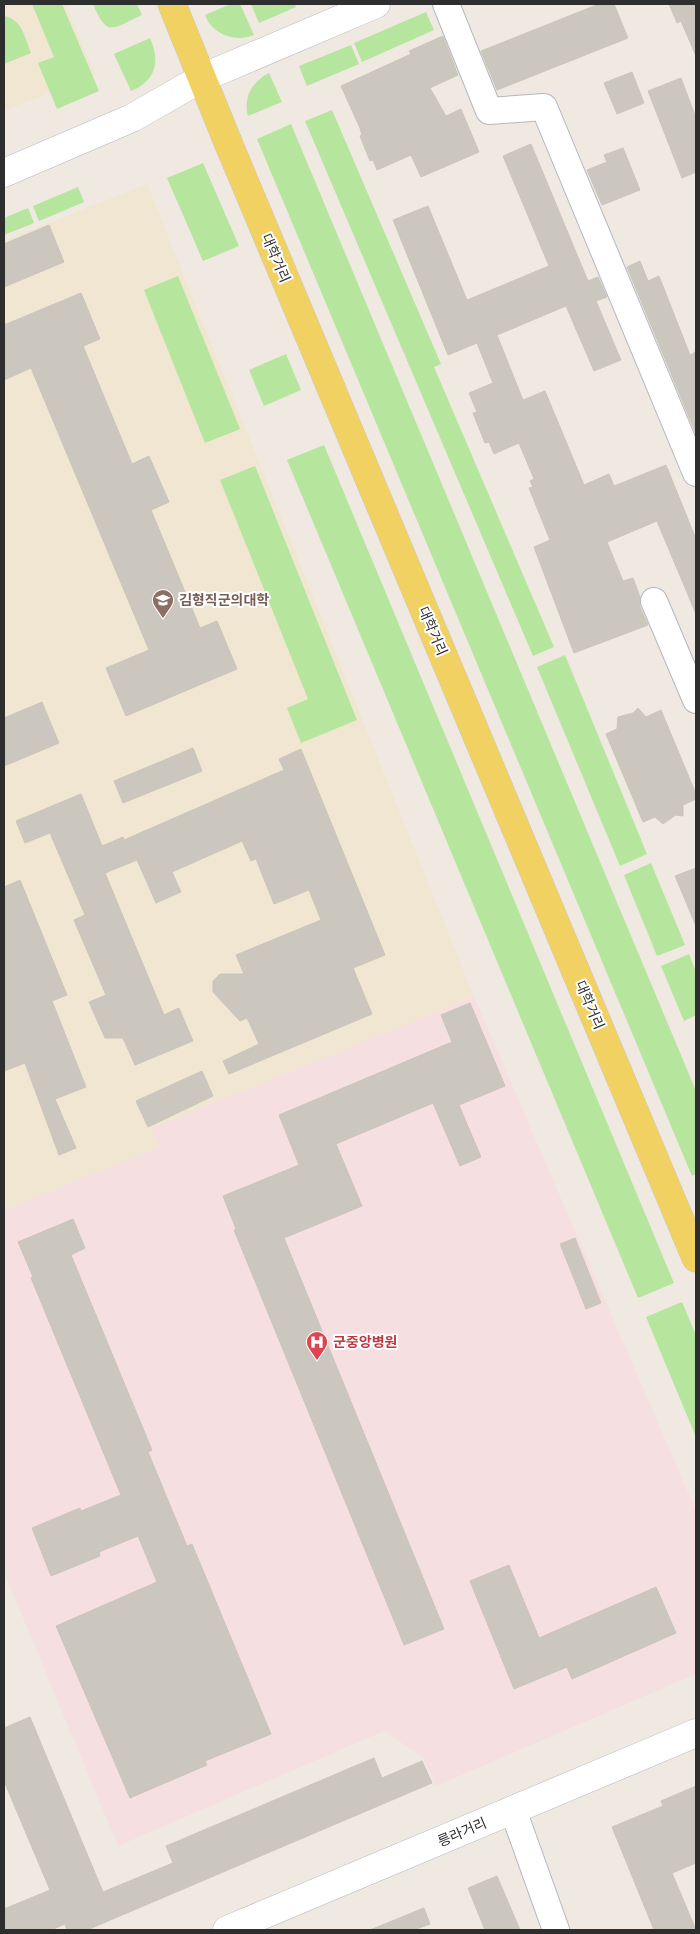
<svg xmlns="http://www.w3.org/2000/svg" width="700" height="1934" font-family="'Asap Condensed','Noto Sans KR',sans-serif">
<rect width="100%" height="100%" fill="#efe9e1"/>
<g fill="#f0e6d1">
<polygon points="4,4 65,4 95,75 4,111"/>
<polygon points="147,184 474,997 153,1128 160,1147 4,1210 4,241"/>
</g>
<polygon fill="#f5dfe0" points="474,997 696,1511 696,1674 436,1786 424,1758 384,1731 118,1846 4,1572 4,1210 160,1147 152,1128"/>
<g fill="#b6e59e">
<polygon points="32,4 62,4 99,91 57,109 38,63 54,57"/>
<path d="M93 4H137L142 15C112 28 108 39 93 4Z"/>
<path d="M231 4H240L254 35C235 43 212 34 205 15Z"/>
<polygon points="251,4 295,4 296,7 259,23"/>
<polygon points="426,12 434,30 362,62 354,43"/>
<path d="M4 16C22 19 25 38 31 53L4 64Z"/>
<path d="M150 38C161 63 155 81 131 91L114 54Z"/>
<polygon points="351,45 359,64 307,86 299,66"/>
<path d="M269 73 282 102 248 116C243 97 252 82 269 73Z"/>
<polygon points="332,110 441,364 434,367 554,647 533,656 305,121"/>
<polygon points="291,124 696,1091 696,1174 692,1176 257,139"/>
<polygon points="203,163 239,246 203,261 167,178"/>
<polygon points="78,187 84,202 39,221 33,206"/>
<polygon points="28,208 34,223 4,235 4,218"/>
<polygon points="178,276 240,429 205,443 144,290"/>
<polygon points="286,354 301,390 264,406 249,370"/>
<polygon points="324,445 674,1283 638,1298 287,460"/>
<polygon points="255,466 357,720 301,743 287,708 308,699 220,480"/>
<polygon points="565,655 647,854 620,866 537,667"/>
<polygon points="651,863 685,945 657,956 624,875"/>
<polygon points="689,954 696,972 696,1015 684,1021 661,966"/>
<polygon points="682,1302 696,1335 696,1437 646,1317"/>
</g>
<g fill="#cbc7bf" stroke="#cbc5ba">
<polygon points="599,4 614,4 628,38 497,90 481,51"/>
<polygon points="669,4 696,4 696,56 681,21 677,23"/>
<polygon points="443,36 458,75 430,88 446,116 461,109 479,152 421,177 411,155 377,170 373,160 370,161 360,136 362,135 360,128 341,86 411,54 409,51"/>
<polygon points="632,72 644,103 617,114 604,83"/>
<polygon points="681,78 696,118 696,172 682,178 648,91"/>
<polygon points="531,144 588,281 598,277 607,297 596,301 621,360 594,371 566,306 497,335 523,400 545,391 584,485 609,474 614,486 666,465 696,539 696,614 657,521 607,542 623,581 633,578 640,597 640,607 648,625 574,653 534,547 550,540 529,488 533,487 530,481 534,479 519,443 494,454 489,442 485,443 473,413 477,412 469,393 493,383 477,343 448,355 393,220 428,206 467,300 549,266 503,156"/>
<polygon points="623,148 640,190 602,205 587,170 607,162 604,155"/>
<polygon points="49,225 64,262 4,287 4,244"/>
<polygon points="640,261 648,281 659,276 690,355 696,352 696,434 627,267"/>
<polygon points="81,293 100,339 83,346 132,464 149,456 169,502 151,510 200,628 217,621 237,669 126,716 106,668 149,650 31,368 4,380 4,325"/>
<polygon points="42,702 59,743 4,766 4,718"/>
<polygon points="638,708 646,717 661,710 696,794 696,799 683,805 683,816 676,815 663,824 655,817 643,822 606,734 617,729 618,717 633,713"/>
<polygon points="193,748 202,771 123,803 114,781"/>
<polygon points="301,749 385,955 353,968 372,1014 229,1074 223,1061 259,1044 247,1018 240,1021 213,992 213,981 220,974 244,974 236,955 321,920 309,890 274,904 256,859 251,861 242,841 172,872 181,892 156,903 137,860 105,873 164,1015 179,1008 193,1041 135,1065 123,1038 105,1038 89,1002 106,995 74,920 85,915 50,833 25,843 16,821 81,794 102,846 123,837 124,840 284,770 279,759"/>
<polygon points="696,868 696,926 675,876"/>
<polygon points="20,880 67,995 52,1001 86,1087 55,1099 76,1148 59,1155 25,1063 4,1071 4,887"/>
<polygon points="470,1003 505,1086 459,1105 481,1157 460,1166 433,1103 336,1144 362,1206 284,1238 444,1629 404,1645 234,1230 236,1229 223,1196 299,1165 279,1115 452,1042 441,1015"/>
<polygon points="202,1071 213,1096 148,1127 136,1101"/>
<polygon points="73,1219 85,1248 71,1255 152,1450 148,1452 187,1546 192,1544 271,1734 205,1761 207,1765 130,1798 56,1626 157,1582 138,1536 99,1552 100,1556 51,1576 32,1528 80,1508 81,1511 121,1495 31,1278 33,1277 18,1242"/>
<polygon points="575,1238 601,1303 586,1309 560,1244"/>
<polygon points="509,1565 539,1638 656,1587 676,1633 572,1679 567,1667 514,1689 470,1581"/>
<polygon points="30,1717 103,1892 173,1863 166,1846 374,1758 382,1778 422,1761 432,1783 87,1930 67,1930 65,1924 51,1930 4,1930 4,1909 50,1890 4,1781 4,1728"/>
<polygon points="696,1786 696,1863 672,1873 696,1930 654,1930 612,1827 663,1806 661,1801"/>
<polygon points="497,1876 520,1930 485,1930 468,1888"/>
<polygon points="424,1908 430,1924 414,1930 370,1930"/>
</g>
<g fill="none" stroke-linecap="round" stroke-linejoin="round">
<g stroke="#b4b7c1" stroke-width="28">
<g id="minor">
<polyline points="446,4 489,111 544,107 696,473"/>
<polyline points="654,601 696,700"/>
<polyline points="513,1810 556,1930"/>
</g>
</g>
<g stroke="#b4b7c1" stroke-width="29">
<polyline id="tertiary" points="4,173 132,118 202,78 376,4"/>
</g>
<g stroke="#b4b7c1" stroke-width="29">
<polyline id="secondary" points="227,1930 696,1733"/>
</g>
<g stroke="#c9c9c9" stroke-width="29">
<polyline id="primary" points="172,4 227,140 696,1258"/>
</g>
<use href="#minor" stroke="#fff" stroke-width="26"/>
<use href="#tertiary" stroke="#fff" stroke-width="28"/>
<use href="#secondary" stroke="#fff" stroke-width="28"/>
<use href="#primary" stroke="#f2d163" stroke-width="28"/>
</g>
<defs>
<g id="university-pin" transform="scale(1.125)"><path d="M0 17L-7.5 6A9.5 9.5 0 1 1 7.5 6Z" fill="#8d6e63" stroke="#fff"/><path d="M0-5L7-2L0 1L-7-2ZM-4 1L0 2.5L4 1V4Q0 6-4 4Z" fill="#fff"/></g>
<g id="hospital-pin" transform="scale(1.125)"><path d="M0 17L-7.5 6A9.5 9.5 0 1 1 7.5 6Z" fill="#e0444e" stroke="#fff"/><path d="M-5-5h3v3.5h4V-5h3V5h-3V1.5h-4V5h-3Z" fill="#fff"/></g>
</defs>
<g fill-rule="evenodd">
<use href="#university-pin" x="163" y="600"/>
<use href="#hospital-pin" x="317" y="1342"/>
</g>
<g text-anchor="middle" stroke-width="4" stroke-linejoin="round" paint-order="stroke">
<g font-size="14" fill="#2e2e2e" stroke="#fff">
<text transform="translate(276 258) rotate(67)" y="5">대학거리</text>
<text transform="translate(433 631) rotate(67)" y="5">대학거리</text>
<text transform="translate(590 1005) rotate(67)" y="5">대학거리</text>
<text transform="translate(462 1832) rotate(-23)" y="5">릉라거리</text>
</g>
<g font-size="14" font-weight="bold" fill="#785e54" stroke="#fff" text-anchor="start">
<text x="179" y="605">김형직군의대학</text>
</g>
<g font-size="14" font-weight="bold" fill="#be3a42" stroke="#fff" text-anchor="start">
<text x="333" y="1347">군중앙병원</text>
</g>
</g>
<rect width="700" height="1934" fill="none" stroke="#2e2e2e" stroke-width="10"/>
</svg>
